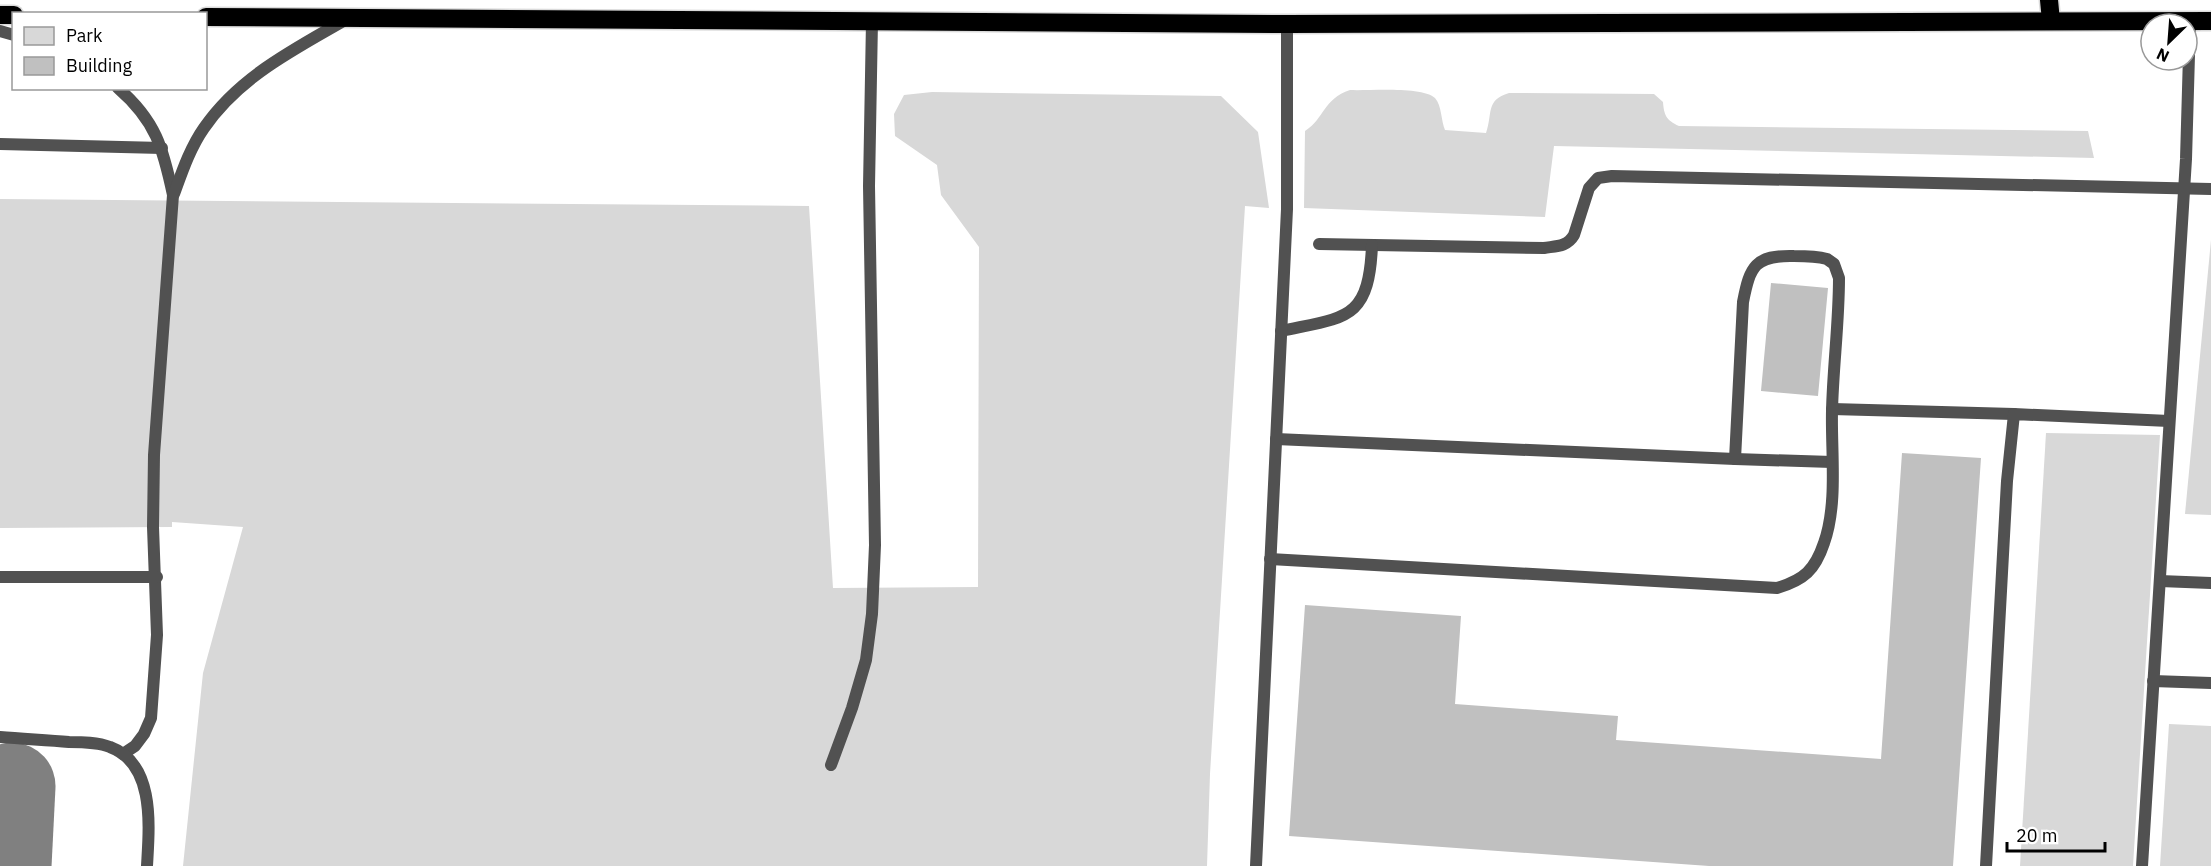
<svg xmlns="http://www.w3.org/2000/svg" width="2211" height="866" font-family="'IBM Plex Sans',sans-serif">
<rect width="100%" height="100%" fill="#fff"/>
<g fill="#d8d8d8">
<path d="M1350 90C1369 91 1421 86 1435 98 1442 106 1441 121 1445 130L1486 133C1493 114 1485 100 1509 93L1654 94 1663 102C1664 115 1666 120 1679 126L2088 131 2094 158 1554 146 1545 217 1304 208 1305 131C1325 118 1323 99 1350 90Z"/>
<polygon points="932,92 1221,96 1258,132 1269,208 1245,206 1210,774 1207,866 183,866 203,673 243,527 172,522 172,527 0,528 0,199 809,206 833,588 978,587 979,247 941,195 937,165 895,136 894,114 904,95"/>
<polygon points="2211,240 2211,515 2185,514"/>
<polygon points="2046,433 2160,435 2133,866 2020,866"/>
<polygon points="2169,724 2211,726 2211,866 2160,866"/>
</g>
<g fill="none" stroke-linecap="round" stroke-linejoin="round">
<polyline stroke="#808080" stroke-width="87" points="8,866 12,786"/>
</g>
<g fill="#c0c0c0">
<polygon points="1771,283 1828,288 1818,396 1761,391"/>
<polygon points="1902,453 1981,458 1953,866 1709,866 1289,836 1305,605 1461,616 1455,704 1618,716 1616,740 1881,759"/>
</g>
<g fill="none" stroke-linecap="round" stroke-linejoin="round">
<g stroke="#dbdbdb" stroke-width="21">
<g id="highway">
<polyline points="2049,0 2051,21"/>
<polyline points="0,15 14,15"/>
<polyline points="206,17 1287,24 2211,21"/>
</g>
</g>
<g stroke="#515151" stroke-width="12">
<polyline points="0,31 14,35"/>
<path d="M118 88C156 121 163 148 173 195L154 455 153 527 157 635 151 718 144 734 135 746 123 754"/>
<polyline points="0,144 162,148"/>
<path d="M174 194C182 172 190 148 204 128 239 77 293 50 345 20"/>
<path d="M1319 244 1544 248C1556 246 1567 247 1574 235L1589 188 1598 178 1612 176 2211 189"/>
<path d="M1281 331C1346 317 1369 321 1372 245"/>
<polyline points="1832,409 2014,414"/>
<polyline points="1276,439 1735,459 1832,462"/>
<path d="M1270 559 1777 588C1804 580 1815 570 1824 543 1838 504 1831 452 1832 411 1833 367 1839 323 1839 278L1834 264 1827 259C1816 256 1805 256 1794 256 1755 255 1750 266 1743 302L1735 459"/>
<polyline points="0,577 157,577"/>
<polyline points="2160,581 2211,583"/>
<polyline points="2153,681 2211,683"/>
<path d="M0 737C23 739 46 740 69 742 82 742 98 742 110 747 156 764 149 828 147 866"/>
<polyline points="831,765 852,708 866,660 872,614 875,545 869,186 872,21"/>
<polyline points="1256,866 1287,209 1287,24"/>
<polyline points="1986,866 2007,481 2014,414 2169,421"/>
<polyline points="2142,866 2186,159 2190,20"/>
</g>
<use href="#highway" stroke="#000" stroke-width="18"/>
</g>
<rect x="12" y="12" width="195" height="78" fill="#ffffff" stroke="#999999" stroke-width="1.5"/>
<rect x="24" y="27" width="30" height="18" fill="#d8d8d8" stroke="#999999" stroke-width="1.5"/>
<text x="66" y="42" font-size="18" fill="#000000">Park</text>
<rect x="24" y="57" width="30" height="18" fill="#c0c0c0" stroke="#999999" stroke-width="1.5"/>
<text x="66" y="72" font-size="18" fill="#000000">Building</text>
<g transform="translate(2169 42) rotate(205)"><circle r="28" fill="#ffffff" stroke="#999999" stroke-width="1.5"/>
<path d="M0-4.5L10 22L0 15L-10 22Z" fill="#000000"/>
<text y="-9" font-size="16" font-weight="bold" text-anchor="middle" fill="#000000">N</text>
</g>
<path d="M2007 842v9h98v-9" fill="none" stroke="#000000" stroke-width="3"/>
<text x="2016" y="842" font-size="18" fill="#000000" stroke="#ffffff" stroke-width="4.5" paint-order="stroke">20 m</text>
</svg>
